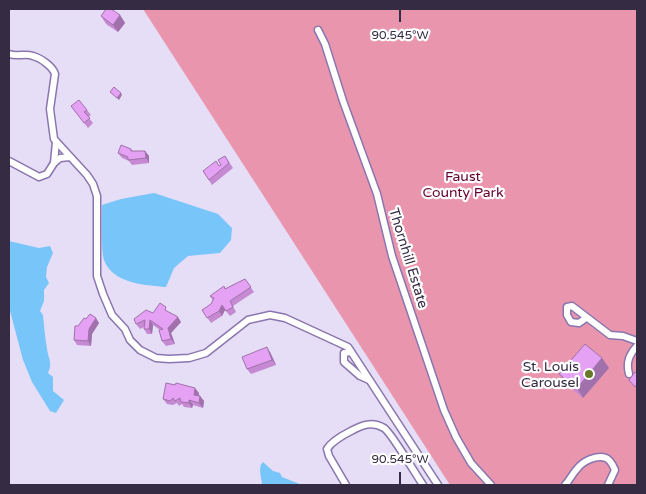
<svg xmlns="http://www.w3.org/2000/svg" width="646" height="494" font-family="'Varela Round',sans-serif">
<rect width="100%" height="100%" fill="#e6def7"/>
<polygon fill="#e995ae" points="143,9 637,9 637,485 450,485"/>
<g fill="#78c5fa">
<path d="M154 193 218 214 232 228 231 240 220 253 188 256 174 268 166 287C145 285 113 284 104 260 101 252 102 216 102 205L121 199Z"/>
<path d="M9 241 39 248 50 246 53 253 47 267 46 277 49 283 44 290V301L40 311 43 315C44 326 45 337 47 349 48 358 53 363 48 373L53 377V391L64 400 56 413 50 411 32 382 23 360 9 307Z"/>
<path d="M263 462 273 471 280 473 282 477 302 485H262C262 478 257 467 263 462Z"/>
</g>
<g fill="none" stroke-linecap="round" stroke-linejoin="round">
<g stroke="#8a76ae" stroke-width="9">
<g id="minor">
<polyline points="318,30 325,44 343,101 377,194 392,256 444,410 456,437 471,463 491,485"/>
<path d="M9 54C17 57 26 53 33 56 41 58 53 67 55 74L50 109 54 139 87 175 93 184 97 196V276L103 294 112 315 125 329 130 340 140 350 156 358 169 359 189 358 206 353 248 320 270 315 285 318 348 347 438 485"/>
<polyline points="9,161 39,177 47,174 54,163 56,142"/>
<polyline points="54,163 60,158 70,157"/>
<polyline points="586,318 579,323 571,322 567,315 567,307 572,306 610,335 623,336 637,341"/>
<polyline points="351,352 344,353 344,362 360,376 369,380"/>
<path d="M629 374C626 362 629 355 637 346"/>
<path d="M346 485 329 456 327 449C332 441 343 435 351 431 362 425 372 421 384 428 391 432 416 475 423 485"/>
<path d="M565 485C570 480 572 474 577 469 582 462 596 454 606 458 611 460 613 466 615 470L608 485"/>
</g>
</g>
<use href="#minor" stroke="#fff" stroke-width="6"/>
</g>
<g fill="#c58ad1">
<polygon points="120,15 125,23 118,32 106,24 101,16"/>
<polygon points="71,106 87,110 91,115 88,117 93,123 88,128"/>
<polygon points="131,149 133,151 145,151 149,156 149,163 132,165 129,161 122,158 118,153"/>
<polygon points="225,156 233,168 212,185 203,171 219,166 221,165"/>
<polygon points="245,279 254,292 233,306 236,312 230,316 225,310 222,316 211,323 202,310 211,304 213,300 210,296"/>
<polygon points="169,312 181,322 171,333 175,344 166,346 162,341 160,330 153,325 152,334 147,334 144,329 144,327 140,329 136,324 153,313"/>
<polygon points="86,319 99,323 92,334 91,346 77,345 74,340 78,326"/>
<polygon points="270,352 276,365 251,374 247,369"/>
<polygon points="602,358 609,368 583,398 566,384 559,374"/>
<polygon points="199,393 199,395 204,401 203,408 193,405 192,408 184,407 182,404 179,406 177,403 173,405 167,404 163,399"/>
</g>
<g fill="#a071aa">
<polygon points="120,15 125,23 118,32 113,25"/>
<polygon points="121,93 122,95 119,100 117,98"/>
<polygon points="145,151 149,156 149,163 146,158"/>
<polygon points="222,305 225,310 222,316 219,311"/>
<polygon points="178,317 181,322 171,333 175,344 171,339 168,328"/>
<polygon points="96,318 99,323 92,334 91,346 88,341 89,329"/>
<polygon points="150,320 153,325 152,334 149,329"/>
<polygon points="267,347 270,352 276,365 272,360"/>
<polygon points="602,358 609,368 583,398 577,388"/>
<polygon points="195,388 199,393 198,400 194,395"/>
<polygon points="200,396 204,401 203,408 199,403"/>
<polygon points="189,400 193,405 192,408 189,403"/>
</g>
<g fill="#e5a1f3" stroke="#a071aa">
<polygon points="106,9 111,9 120,15 113,25 101,16"/>
<polygon points="114,87 121,93 117,98 110,92"/>
<polygon points="79,100 87,110 84,112 90,118 84,123 71,106"/>
<polygon points="121,145 131,149 131,151 145,151 146,158 128,160 128,157 118,153"/>
<polygon points="225,156 229,163 209,180 203,171 216,161 219,166 221,165 218,160"/>
<polygon points="245,279 251,287 230,301 233,307 226,311 222,305 219,311 207,318 202,310 211,304 214,298 210,296 224,286 225,289"/>
<polygon points="160,303 166,307 165,310 178,317 168,328 171,339 162,341 159,330 163,329 150,320 149,329 144,329 145,320 136,324 134,319 146,310 153,313"/>
<polygon points="90,314 96,318 89,329 88,341 74,340 75,326 78,326 84,318 86,319"/>
<polygon points="585,344 602,358 577,388 559,374"/>
<polygon points="267,347 272,360 247,369 242,357"/>
<polygon points="635,372 637,374 637,384 635,387 629,380"/>
<polygon points="166,383 175,385 176,383 195,388 194,395 200,396 199,403 189,400 189,403 181,402 180,398 175,401 173,398 170,401 163,399"/>
</g>
<path fill="none" stroke="#352c44" stroke-width="2" d="M400 10V22M400 472V484"/>
<circle fill="#677827" stroke="#fff" stroke-width="2" cx="589" cy="374" r="5"/>
<g text-anchor="middle" stroke-width="4.5" stroke-linejoin="round" paint-order="stroke">
<g font-size="14" fill="#640131" stroke="#fff">
<text x="463" y="181">Faust<tspan x="463" dy="16">County Park</tspan></text>
</g>
<g font-size="14" fill="#352c44" stroke="#fff">
<text transform="translate(409 258) rotate(73)" y="5">Thornhill Estate</text>
</g>
<g font-size="14" fill="#352c44" stroke="#fff" text-anchor="end">
<text x="579" y="371">St. Louis<tspan x="579" dy="16">Carousel</tspan></text>
</g>
</g>
<g font-size="12" text-anchor="middle" fill="#352c44" stroke="#fff" stroke-width="4.5" stroke-linejoin="round" paint-order="stroke">
<text x="400" y="39">90.545°W</text>
<text x="400" y="463">90.545°W</text>
</g>
<rect width="646" height="494" fill="none" stroke="#352c44" stroke-width="20"/>
</svg>
